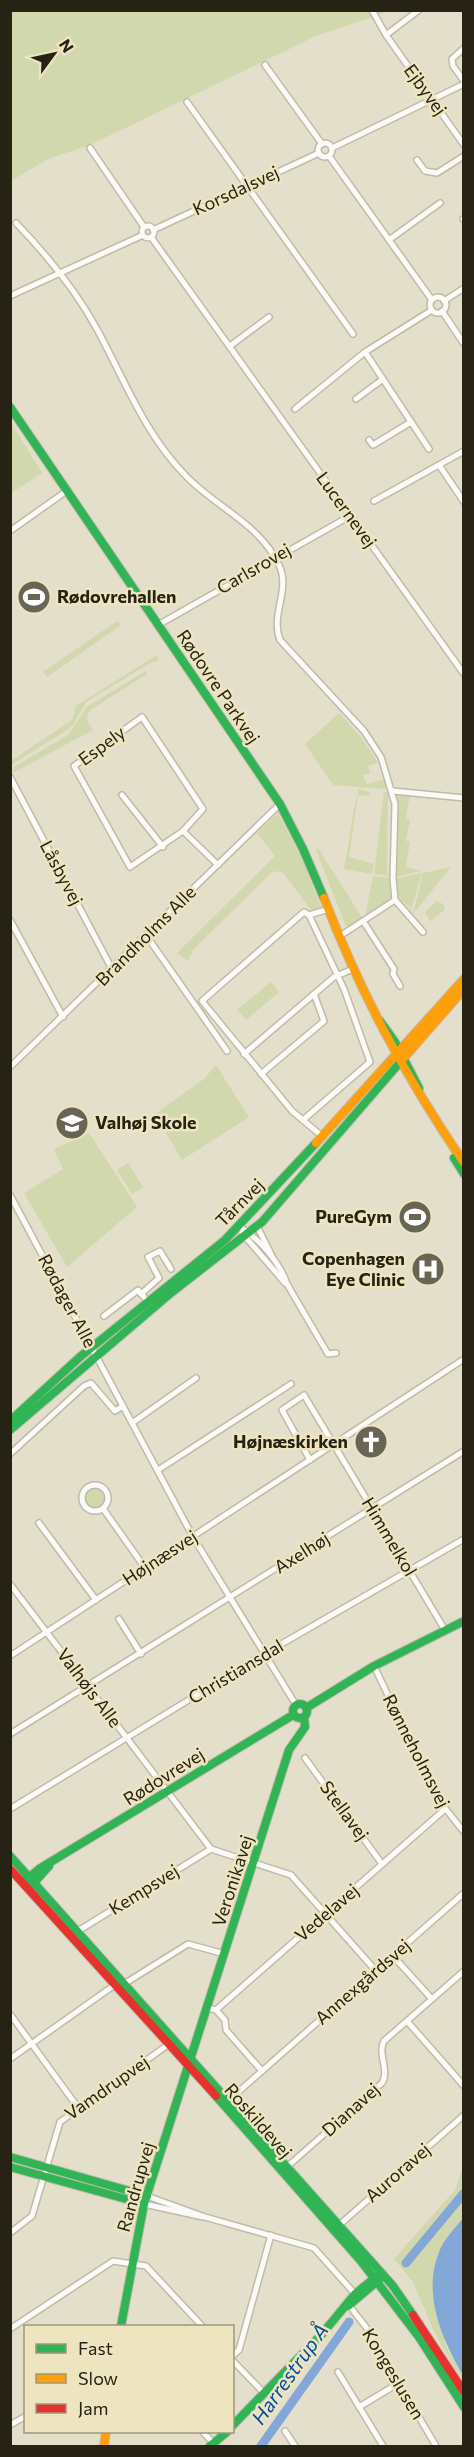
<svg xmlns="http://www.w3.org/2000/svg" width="474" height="2457" font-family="Commissioner,sans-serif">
<rect width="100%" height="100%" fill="#e4dfca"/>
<g fill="#d1d8ad">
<polygon points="11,11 390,11 316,36 92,144 48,159 11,181 10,74 13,72 11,72"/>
<polygon points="11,422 42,473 11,493 10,492"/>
<polygon points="117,621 121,625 47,677 43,672"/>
<polygon points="155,656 158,656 158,661 150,663 86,702 73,725 64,732 11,765 11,761 72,720 76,706"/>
<polygon points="146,671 147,674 90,710 86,718 93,730 13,773 14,767 68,735 88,706"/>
<polygon points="339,713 362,738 378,763 368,766 370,773 363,775 367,784 384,779 387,789 333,785 305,744"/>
<path d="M359 789 370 792 369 796 358 795 349 857 374 864 372 874 344 869C350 842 351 816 359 789Z"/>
<polygon points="384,792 391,794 388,795 387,873 391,876 374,874"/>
<polygon points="396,794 410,795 406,818 410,820 406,841 410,842 406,867 421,871 395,877"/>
<polygon points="278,813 303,861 321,907 312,911 283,873 273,871 193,950 188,961 177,953 275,856 257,833"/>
<polygon points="318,848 363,919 347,929 316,850"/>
<polygon points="451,867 413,914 423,873"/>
<polygon points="422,873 410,914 408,912 411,909 403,901 399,901 395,879"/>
<polygon points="373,876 390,878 392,897 365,917"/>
<polygon points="437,901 443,904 445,910 430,921 425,912"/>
<polygon points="271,982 279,992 246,1020 237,1010"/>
<polygon points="216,1065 249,1117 182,1160 155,1114 204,1079"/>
<polygon points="89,1133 137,1207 67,1267 24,1193 63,1169 54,1149"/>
<polygon points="128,1163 143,1187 132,1194 117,1170"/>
<circle cx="95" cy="1498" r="11"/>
<polygon points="463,2167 463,2218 445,2240 433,2285 446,2346 463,2375 463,2382 434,2332 413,2282 394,2259 455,2190"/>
</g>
<path fill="#83a7d6" d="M463 2218V2375C442 2340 422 2293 439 2252 444 2239 455 2228 463 2218Z"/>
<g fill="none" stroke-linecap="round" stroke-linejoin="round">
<g stroke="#83a7d6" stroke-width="9">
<polyline points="406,2263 464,2193"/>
<polyline points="261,2446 349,2322"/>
</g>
<g stroke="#bfbbab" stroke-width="8">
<g id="street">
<polyline points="372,10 386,35 464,145"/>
<polyline points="386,35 419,10"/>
<polyline points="464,48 452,59 453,66 464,81"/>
<polyline points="265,65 322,144"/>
<polyline points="187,102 353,334"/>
<circle cx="325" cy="150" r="7"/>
<polyline points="90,148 144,227"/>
<polyline points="332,148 464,84"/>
<polyline points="329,156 432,300"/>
<polyline points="417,160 425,171 437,173 464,156"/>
<polyline points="463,219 464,219"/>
<path d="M16 223C47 255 77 292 98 331 125 381 145 434 185 475 215 507 259 523 279 565 291 590 270 614 280 640L364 731 381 757 395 804 393 878 395 900 423 932"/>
<circle cx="148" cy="232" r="6"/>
<polyline points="153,230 319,153"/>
<polyline points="151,237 464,674"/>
<polyline points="389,240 440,203"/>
<polyline points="10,296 143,235"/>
<circle cx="438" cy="305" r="8"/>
<polyline points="444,301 464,288"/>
<polyline points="442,311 464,344"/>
<polyline points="230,346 269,317"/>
<polyline points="365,352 429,449"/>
<polyline points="356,399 383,379"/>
<polyline points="295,409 365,352 432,310"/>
<polyline points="369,440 373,445 411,422"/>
<polyline points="439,465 464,502"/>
<polyline points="374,501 464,451"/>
<polyline points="10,531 68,490"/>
<polyline points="158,625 350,516"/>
<polygon points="142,717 203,809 183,831 130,867 74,766"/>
<polyline points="10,777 112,969"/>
<polyline points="393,791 464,798"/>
<polyline points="122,795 163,847"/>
<polyline points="183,831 218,865"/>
<polyline points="10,920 63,1017"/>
<polyline points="363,921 394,969 393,974 400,986"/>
<polyline points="146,935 227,1051"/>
<polyline points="340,936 395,900"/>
<polyline points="244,1054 334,977 353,969"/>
<polyline points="10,1067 280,804"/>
<polyline points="261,1074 324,1021 314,994"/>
<polyline points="303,1120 370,1062 344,989 309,915"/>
<polyline points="323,1137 292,1111 202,1001 304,912 309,915 329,909"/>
<polyline points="10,1195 193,1537 296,1705"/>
<path d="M239 1226C258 1238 280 1262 287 1284L328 1354 336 1353"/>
<polyline points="257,1226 272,1256"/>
<polyline points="242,1233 285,1283"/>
<polyline points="141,1294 159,1278 148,1257 160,1251 171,1269"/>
<polyline points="104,1316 138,1290 144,1297"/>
<polyline points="132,1423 196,1378"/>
<polyline points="10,1454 84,1386 91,1383 115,1411 123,1406"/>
<polyline points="310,1460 282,1410 304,1395 445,1630"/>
<polyline points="158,1470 291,1384"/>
<circle cx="95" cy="1498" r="13"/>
<polyline points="104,1510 145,1568"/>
<polyline points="39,1523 96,1600"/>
<polyline points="10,1584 211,1849 291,1875 376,1971"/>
<polyline points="119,1619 141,1654"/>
<polyline points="10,1656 464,1359"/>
<polyline points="374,1666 437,1798 464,1832"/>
<polyline points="10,1734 464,1451"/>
<polyline points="305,1758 382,1864"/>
<polyline points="10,1809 264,1654 464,1539"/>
<polyline points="78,1931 211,1849"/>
<polyline points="393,1956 432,1999"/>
<polyline points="124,1984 188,1944 225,1954"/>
<polyline points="208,2008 216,2010 444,1810"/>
<polyline points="216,2010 225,2020 226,2030 262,2071"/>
<polyline points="10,2014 79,2109"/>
<polyline points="407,2021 464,2086"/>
<polyline points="10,2059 116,1984"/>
<polyline points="229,2100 464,1893"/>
<path d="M288 2166 382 2083C390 2070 377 2054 384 2041L464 1971"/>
<polyline points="147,2196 205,2217 314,2248 355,2294"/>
<polyline points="144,2204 203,2217"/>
<polyline points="337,2227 464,2115"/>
<polyline points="10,2233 32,2216 60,2122 169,2044"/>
<polyline points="347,2303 366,2327 436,2446"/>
<polyline points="10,2329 113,2261 146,2266 202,2326"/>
<polyline points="232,2356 239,2350 271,2235"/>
<polyline points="232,2360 265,2394"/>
<polyline points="338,2372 383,2446"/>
<polyline points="359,2407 399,2383"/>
<polyline points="10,2425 26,2416"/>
<polyline points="285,2431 295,2446"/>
<polyline points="203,2432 214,2444"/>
</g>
</g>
<g stroke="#bfbbab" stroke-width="10">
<g id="fast">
<polyline points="10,407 280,804 303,849 324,898"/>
<polyline points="380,1021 395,1042 419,1088"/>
<polyline points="454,1158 464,1174"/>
<polyline points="10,1421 81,1356 225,1240 316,1143"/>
<polyline points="10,1430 172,1292 262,1222 402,1060"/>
<circle cx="300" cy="1711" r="7"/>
<polyline points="306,1708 374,1666 464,1621"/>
<polyline points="10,1856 393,2286 413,2315"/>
<polyline points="27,1879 39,1869 293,1715"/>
<polyline points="31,1886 49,1866"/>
<polyline points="216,2096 361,2261 419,2337 464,2407"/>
<polyline points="10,2157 147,2196"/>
<polyline points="10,2167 144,2204"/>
<polyline points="348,2306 380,2279"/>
<polyline points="121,2326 144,2204 289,1750 305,1727 304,1717"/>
<polyline points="232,2426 322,2334 355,2294 377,2276"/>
<polyline points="210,2446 227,2432"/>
</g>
</g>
<g stroke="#bfbbab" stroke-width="10">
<g id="slow">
<path d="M324 898C361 995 406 1077 464 1163"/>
<polyline points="402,1060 464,989"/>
<polyline points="316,1143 464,979"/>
<polyline points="104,2446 106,2432"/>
</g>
</g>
<g stroke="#bfbbab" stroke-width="10">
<g id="jam">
<polyline points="10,1869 216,2096"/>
<polyline points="413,2315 464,2392"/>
</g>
</g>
<use href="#street" stroke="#fbfaf7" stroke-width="5"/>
<use href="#fast" stroke="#30b455" stroke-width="8"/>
<use href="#slow" stroke="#ff9f0a" stroke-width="8"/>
<use href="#jam" stroke="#e5322d" stroke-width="8"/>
</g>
<defs>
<g id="stadium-disc" transform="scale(1.725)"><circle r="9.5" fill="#686554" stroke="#eee5c0"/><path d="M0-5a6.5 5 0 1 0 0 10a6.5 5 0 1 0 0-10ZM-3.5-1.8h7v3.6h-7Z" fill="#fff"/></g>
<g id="school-disc" transform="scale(1.725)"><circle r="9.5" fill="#686554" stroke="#eee5c0"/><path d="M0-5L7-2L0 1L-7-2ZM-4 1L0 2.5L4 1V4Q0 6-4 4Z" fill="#fff"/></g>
<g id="hospital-disc" transform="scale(1.725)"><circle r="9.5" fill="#686554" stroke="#eee5c0"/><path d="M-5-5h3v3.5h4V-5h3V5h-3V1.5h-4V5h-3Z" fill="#fff"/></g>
<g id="church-disc" transform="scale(1.725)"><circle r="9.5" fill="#686554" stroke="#eee5c0"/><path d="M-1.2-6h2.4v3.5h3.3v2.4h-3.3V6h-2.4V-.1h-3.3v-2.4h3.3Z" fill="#fff"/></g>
</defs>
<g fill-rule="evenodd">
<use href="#stadium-disc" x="34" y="597"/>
<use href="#school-disc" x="72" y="1123"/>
<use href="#stadium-disc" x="415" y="1217"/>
<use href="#hospital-disc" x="428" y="1269"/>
<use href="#church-disc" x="371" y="1442"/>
</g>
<g text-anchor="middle" stroke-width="5" stroke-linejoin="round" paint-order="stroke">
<g font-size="18" fill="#262315" stroke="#eee5c0">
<text transform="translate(425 90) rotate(54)" y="6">Ejbyvej</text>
<text transform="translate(236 191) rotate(-25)" y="6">Korsdalsvej</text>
<text transform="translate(346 510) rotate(54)" y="6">Lucernevej</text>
<text transform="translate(254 569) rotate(-30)" y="6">Carlsrovej</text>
<text transform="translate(218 687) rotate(56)" y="6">Rødovre Parkvej</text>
<text transform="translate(102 746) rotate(-36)" y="6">Espely</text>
<text transform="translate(61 873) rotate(62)" y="6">Låsbyvej</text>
<text transform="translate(146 936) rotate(-45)" y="6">Brandholms Alle</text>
<text transform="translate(240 1203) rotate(-45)" y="6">Tårnvej</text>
<text transform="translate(67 1301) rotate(62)" y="6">Rødager Alle</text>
<text transform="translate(389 1537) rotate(59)" y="6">Himmelkol</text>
<text transform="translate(302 1553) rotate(-32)" y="6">Axelhøj</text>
<text transform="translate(160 1558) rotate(-33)" y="6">Højnæsvej</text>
<text transform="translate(236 1672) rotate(-31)" y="6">Christiansdal</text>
<text transform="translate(89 1688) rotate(53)" y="6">Valhøjs Alle</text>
<text transform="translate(416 1751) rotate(63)" y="6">Rønneholmsvej</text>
<text transform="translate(164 1777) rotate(-32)" y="6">Rødovrevej</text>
<text transform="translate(344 1811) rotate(54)" y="6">Stellavej</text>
<text transform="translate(233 1881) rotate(-72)" y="6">Veronikavej</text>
<text transform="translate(144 1890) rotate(-32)" y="6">Kempsvej</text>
<text transform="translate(327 1913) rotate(-41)" y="6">Vedelavej</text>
<text transform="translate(363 1982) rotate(-41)" y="6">Annexgårdsvej</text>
<text transform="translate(107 2088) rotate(-35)" y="6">Vamdrupvej</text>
<text transform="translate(351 2110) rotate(-42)" y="6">Dianavej</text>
<text transform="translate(258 2121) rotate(49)" y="6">Roskildevej</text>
<text transform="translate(398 2173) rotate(-41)" y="6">Auroravej</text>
<text transform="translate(136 2187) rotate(-74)" y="6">Randrupvej</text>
<text transform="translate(393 2374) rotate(59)" y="6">Kongeslusen</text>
</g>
<g font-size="18" font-weight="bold" fill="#262315" stroke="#eee5c0" text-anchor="end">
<text x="57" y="603" text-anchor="start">Rødovrehallen</text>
<text x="95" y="1129" text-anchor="start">Valhøj Skole</text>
<text x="392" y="1223">PureGym</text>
<text x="405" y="1265">Copenhagen<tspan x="405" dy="21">Eye Clinic</tspan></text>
<text x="348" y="1448">Højnæskirken</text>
</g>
<g font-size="20" font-style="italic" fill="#004ea7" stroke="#eee5c0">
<text transform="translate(290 2374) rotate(-55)" y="7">Harrestrup Å</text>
</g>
</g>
<rect width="474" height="2457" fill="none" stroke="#262315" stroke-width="24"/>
<rect x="24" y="2325" width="210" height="108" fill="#eee5c0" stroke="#9e977c" stroke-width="1.5"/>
<rect x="36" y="2344" width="30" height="9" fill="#30b455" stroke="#9e977c" stroke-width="1.5"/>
<text x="78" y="2355" font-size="18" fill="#262315">Fast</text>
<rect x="36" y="2374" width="30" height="9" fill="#ff9f0a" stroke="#9e977c" stroke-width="1.5"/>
<text x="78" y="2385" font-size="18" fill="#262315">Slow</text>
<rect x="36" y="2404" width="30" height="9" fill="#e5322d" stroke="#9e977c" stroke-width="1.5"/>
<text x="78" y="2415" font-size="18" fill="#262315">Jam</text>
<g transform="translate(54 54) rotate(57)" stroke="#eee5c0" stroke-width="4.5" paint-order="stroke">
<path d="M0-4.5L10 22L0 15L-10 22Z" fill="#262315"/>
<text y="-9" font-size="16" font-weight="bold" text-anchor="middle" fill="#262315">N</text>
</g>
</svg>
